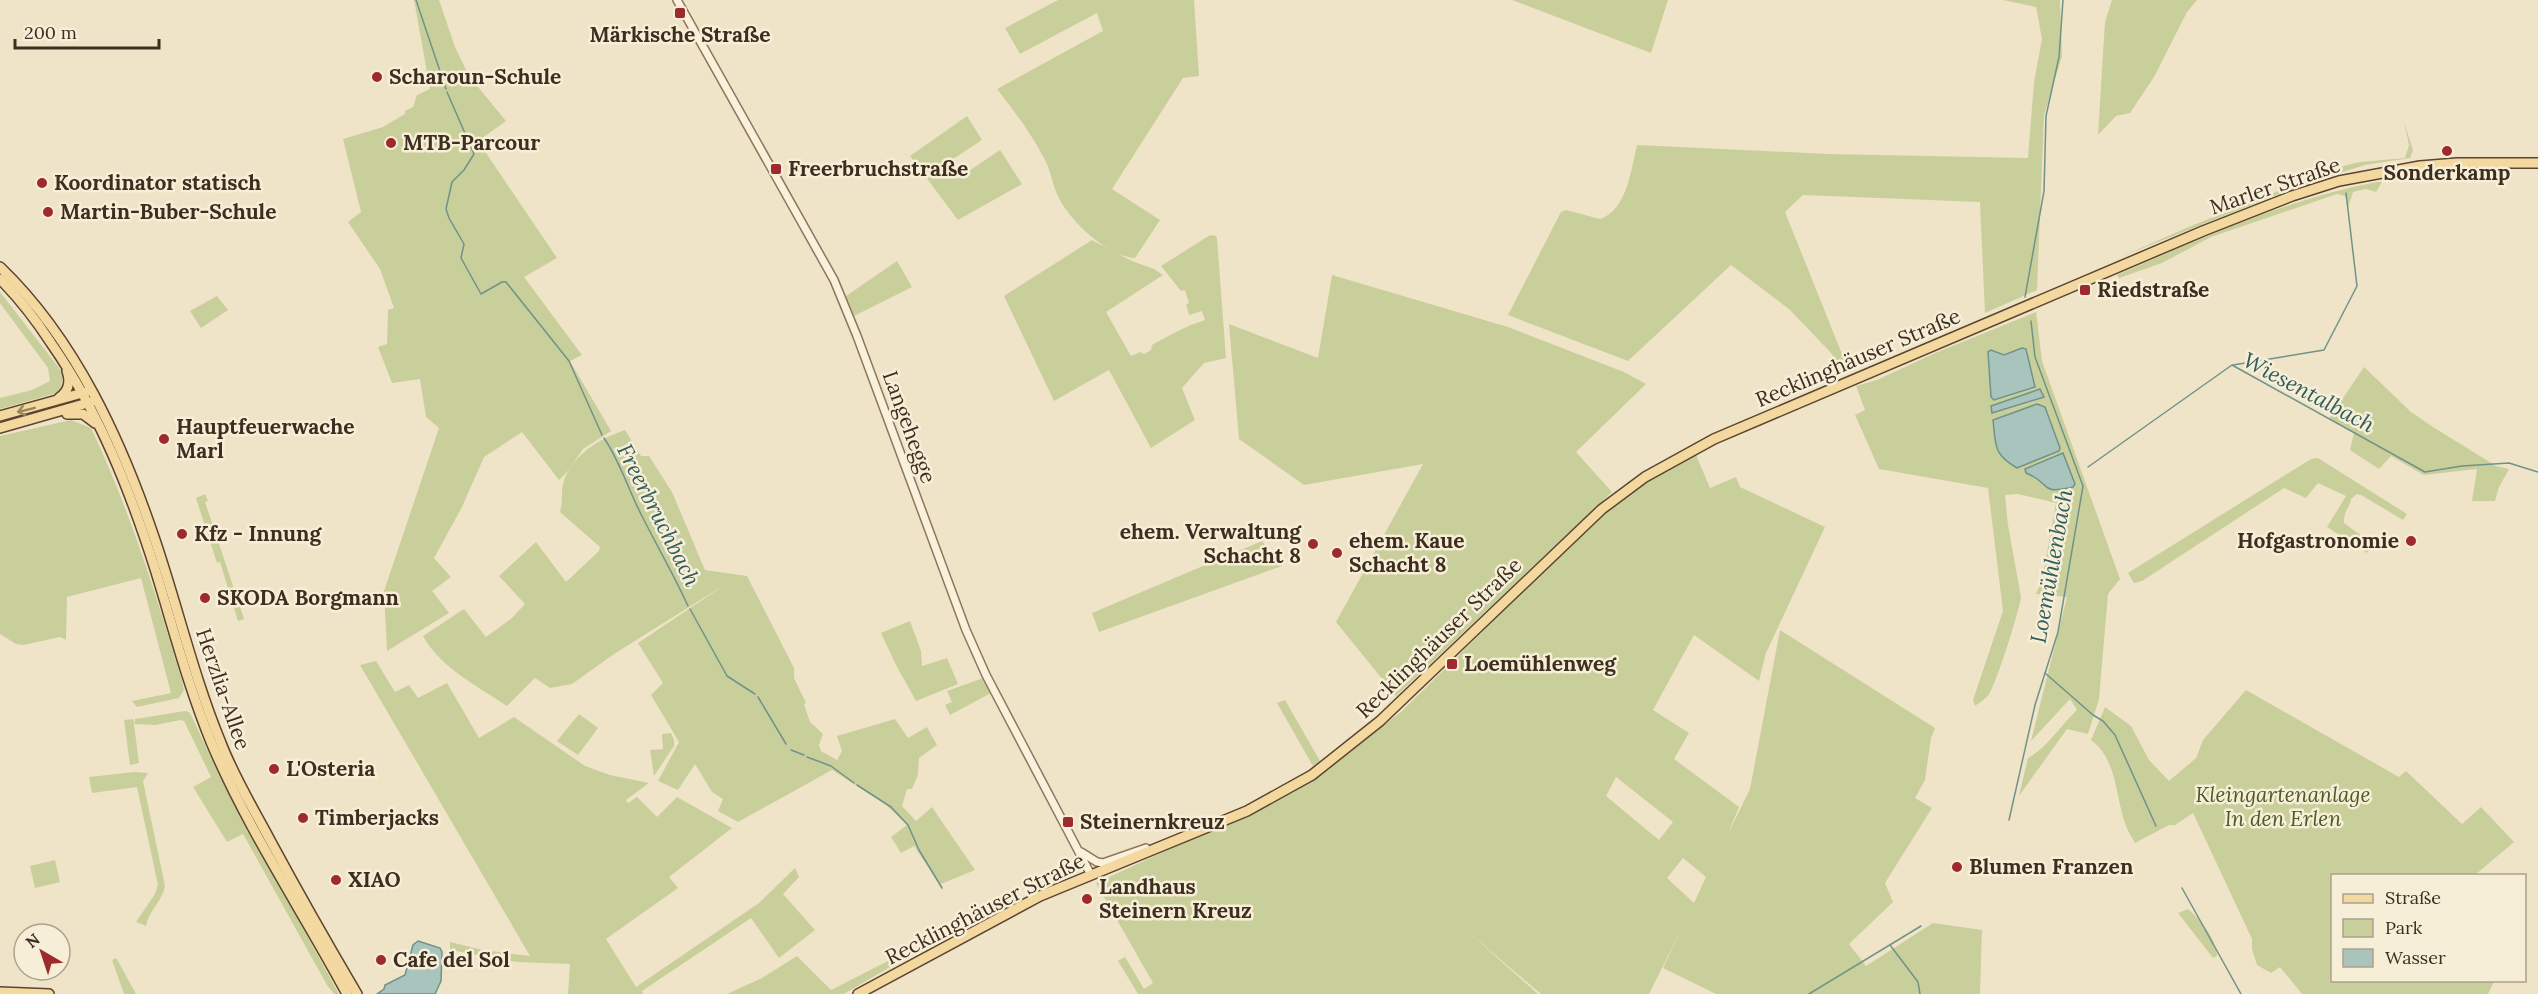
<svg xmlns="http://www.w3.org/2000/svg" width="2538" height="994" font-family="Lora,serif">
<rect width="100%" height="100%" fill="#f0e4c8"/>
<g fill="#c9cf9b" fill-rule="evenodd">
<polygon points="414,0 439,0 455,47 469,76 506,121 478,141 557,258 524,277 582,355 570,361 611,431 583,449 567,472 559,480 522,432 484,457 462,507 434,558 451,577 432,591 449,613 387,651 384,591 439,428 426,417 420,379 392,383 378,347 387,344 388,310 394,308 380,269 348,222 361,212 343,139 383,127 405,114 405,111 413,107 417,95 430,89"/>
<path d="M1058 0H1194L1199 76 1183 78 1112 189 1160 220 1135 258C1108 257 1069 220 1059 198 1052 185 1051 170 1044 158 1031 133 1014 111 997 89L1103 31 1097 13 1020 54 1005 28Z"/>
<polygon points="1512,0 1668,0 1651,53"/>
<path d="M2003 0H2060L2062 56 2044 115 2037 290 1985 313 1980 202 1803 195 1785 212 1848 369 1839 373 1832 354 1790 310 1731 265 1628 361 1508 315 1561 212 1566 210 1600 219C1627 210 1631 170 1637 145L1830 154 2028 158 2034 82 2042 39 2036 7Z"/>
<polygon points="2112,0 2197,0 2187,12 2154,77 2130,113 2116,116 2098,135 2105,22"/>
<polygon points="967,116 982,140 947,163 957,179 1000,150 1022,184 958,220 910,156"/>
<polygon points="2404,122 2413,150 2410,158 2365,165 2296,187 2118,258 2191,226 2339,167 2360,162 2405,158 2409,145"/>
<path d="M2377 182H2382L2376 192 2366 189 2353 192 2348 208 2345 196 2337 194 2211 237 2162 263 2119 278 2117 275C2202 238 2287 199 2377 182Z"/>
<path d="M1210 235 1216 236 1217 239 1226 358 1204 363 1182 388 1195 420 1151 448 1109 370 1054 401 1004 296 1092 240 1132 261 1154 269 1163 275 1106 312 1131 356 1140 352 1144 354 1151 350 1152 345C1168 336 1188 325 1205 320L1202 311 1189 315 1186 304 1189 303 1185 290 1181 291 1161 266Z"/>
<polygon points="897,261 912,287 854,316 846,296"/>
<polygon points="1332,275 1508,327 1624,372 1646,384 1576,452 1612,492 1396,696 1336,622 1423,464 1304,485 1239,439 1229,324 1318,358"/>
<polygon points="0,292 63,373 61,388 57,393 0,409 0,398 32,390 50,381 48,368 0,303"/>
<polygon points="217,296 228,310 201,328 190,311"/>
<path d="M2036 312 2042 361 2120 579 2108 594 2099 699 2088 734 2067 729 2019 796 2028 758C2048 747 2060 726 2077 710L2070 699 2031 741 2067 597 2036 594 2042 580 2056 503 2018 494 2005 495 2008 525 2021 597C2020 609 1996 685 1989 694 1986 699 1980 702 1975 706L1973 700 2003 611 1988 488 1879 469 1855 415 1865 410 1856 386 1877 380 1933 354Z"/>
<polygon points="2364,367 2411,412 2433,427 2496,466 2509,469 2499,487 2495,501 2472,501 2477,469 2424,475 2391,456 2379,469 2350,450 2354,433 2329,419"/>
<path d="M71 420 91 428C130 510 156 595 182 681L184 690 179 698 137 707 132 701 171 693 141 578 67 597 66 640 60 637 23 645 16 644 0 634V436Z"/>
<path d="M625 430 641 456H649L672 492 705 570 747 576 794 668V678L806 703 804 704 810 722 823 734 819 745 821 751 837 760 842 751 837 736 895 719 908 738 927 727 937 745 919 758 918 775 912 789H907L902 806 916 821 932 807 975 870 941 884 944 891 914 846 901 853 891 837 907 825 885 804 832 770 738 822 718 811 723 799 712 792 695 764 678 790 658 781 679 742 651 695 663 683 638 643 726 584 614 654 572 684 550 688 535 678 507 706C477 686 441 668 423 636L464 609 486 637 512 618 525 604 499 576 536 542 566 582 599 551 600 547 560 512C563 503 561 493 563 484 571 455 599 439 625 430Z"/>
<path d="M1696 455 1710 488 1736 477 1740 487 1825 527 1766 653 1759 681 1694 635 1653 710 1689 733 1674 759 1739 807 1728 834 1750 789 1780 630 1935 728 1931 738 1925 780 1915 798 1932 808 1885 883 1893 902 1849 944 1866 966 1933 923 1982 930 1980 994H1716L1663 968 1683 926 1649 994H1541L1467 931 1538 994H1138L1118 961 1125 957 1144 989 1153 983 1096 883 1294 792 1401 712 1617 499 1670 464ZM1616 777 1673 822 1659 840 1606 796ZM1683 858 1706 877 1694 903 1667 878Z"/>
<path d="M2318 458 2407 514 2403 520 2361 495 2357 494 2351 499C2350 509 2344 508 2344 523L2373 544 2367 553 2327 527 2346 496 2318 483 2306 498 2284 488 2142 581 2134 583 2128 573 2311 459Z"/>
<polygon points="205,494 208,501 205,502 244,619 238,621 220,562 217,563 196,498"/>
<polygon points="1262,541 1282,566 1099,632 1092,613"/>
<polygon points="910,621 921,651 922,666 947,658 958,684 916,701 896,665 881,633"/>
<polygon points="376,661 395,692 409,685 418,698 447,683 479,738 514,717 585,766 610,775 649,783 626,800 628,803 637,797 657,817 677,797 732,828 669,877 678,888 606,939 636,987 759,903 795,868 799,877 783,894 815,930 779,958 751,918 642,991 643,994 568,994 570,964 517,962 450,950 450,942 483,950 530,956 360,665"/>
<polygon points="983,678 991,693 950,715 945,705 952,702 947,691"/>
<path d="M2246 690 2399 777 2406 771 2462 824 2481 807 2514 842 2475 875 2332 876V980L2494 981 2488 994H2302L2280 967 2271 973 2257 965 2252 949V939L2193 813 2175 825H2169L2135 843C2132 837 2128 832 2126 826 2115 797 2118 760 2091 740L2105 707 2131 726 2149 760 2169 781 2196 758 2203 740Z"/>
<polygon points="1285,700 1320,761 1313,766 1277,703"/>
<polygon points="185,711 189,712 192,717 220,777 339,994 334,994 327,985 243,834 227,842 193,787 211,777 184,721 181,720 155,725 134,724 139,763 130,765 124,720 133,719 135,724 135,719"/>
<polygon points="579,714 598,728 578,755 557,741"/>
<polygon points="671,733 674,740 674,746 654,776 650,750 663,749 662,734"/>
<path d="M135 772 148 773 143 781 165 886C162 902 149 910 146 926L136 922 155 894 158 885 137 787 92 793 89 777Z"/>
<polygon points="55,860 60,882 35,888 30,866"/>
<path d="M2188 909C2202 921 2215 937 2217 956L2213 958 2178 913Z"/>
<polygon points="797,956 831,990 888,961 892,964 890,967 844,994 727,994 762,978"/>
<polygon points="116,958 119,963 136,994 124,994 112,960"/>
</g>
<g fill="#a9c4bc" stroke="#6f938a" stroke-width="1.5">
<polygon points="2022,348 2026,349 2035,387 1994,400 1991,397 1988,352 1991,350 2004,355"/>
<polygon points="2040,389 2044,397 1992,413 1991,406"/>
<path d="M2037 404 2045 407 2060 448 2059 451 2017 468C1993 454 1996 446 1993 420Z"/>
<path d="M2063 453 2075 484 2073 487C2037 495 2054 484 2026 473L2025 469Z"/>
<polygon points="418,941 440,948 442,952 441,981 435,994 377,994 384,989 385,985 405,975 413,945"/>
</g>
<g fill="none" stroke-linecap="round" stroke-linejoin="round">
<g stroke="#6f938a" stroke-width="1.5">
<polyline points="416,0 446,89"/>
<polyline points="447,92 474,154 464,170 452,182 446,209 449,218 464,244 461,258 481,294 502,282 506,282 569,361 602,435"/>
<polyline points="2025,297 2044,191 2046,116 2059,57 2063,0"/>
<polyline points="2233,365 2324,350 2357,286 2346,193"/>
<path d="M604 438C621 463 629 492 643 518 658 548 674 575 688 606"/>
<polyline points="2088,467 2232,365 2425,472 2462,466 2509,463 2538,472"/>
<polyline points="690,609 727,676 755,694"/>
<polyline points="2045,673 2093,715 2103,721 2115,735 2156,826"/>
<polyline points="758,697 786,744"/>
<polyline points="791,750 804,755"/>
<polyline points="807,757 831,766 854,783"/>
<polyline points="857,785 891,807 908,825 919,850 942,888"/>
<polyline points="2009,820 2035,705 2058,632 2083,486 2035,357 2031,321"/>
<polyline points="2182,888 2241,994"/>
<polyline points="1890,945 1918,982 1920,994"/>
<polyline points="1809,994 1921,926"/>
</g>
<g stroke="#8d765c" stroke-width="10">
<g id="minor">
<polyline points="677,0 834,280 857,336 966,630 986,675 1091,875"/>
<polyline points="1081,852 1097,862 1103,863 1146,848"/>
</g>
</g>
<g stroke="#5b4430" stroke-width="12">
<g id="major">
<path d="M0 267C76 340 122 442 155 540 178 608 194 678 221 743 234 777 253 808 270 840 298 892 327 943 357 994"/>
<path d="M0 279C19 298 36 320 51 343 99 412 130 490 155 569 173 627 188 686 211 742 248 830 302 910 347 994"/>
<path d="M59 398C68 392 71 382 67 371"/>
<polyline points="67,414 83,414 95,423"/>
<polyline points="0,416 86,392"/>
<polyline points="0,428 91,402"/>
<polyline points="0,992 49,994"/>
<polyline points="858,994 1040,896 1247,811 1312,775 1380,721 1602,509 1645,477 1714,439 2203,231 2292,196 2339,181 2420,166 2457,163 2538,163"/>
</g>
</g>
<use href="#minor" stroke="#faf1dc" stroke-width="7"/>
<use href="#major" stroke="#f3d9a0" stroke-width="9"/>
</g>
<defs><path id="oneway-shaft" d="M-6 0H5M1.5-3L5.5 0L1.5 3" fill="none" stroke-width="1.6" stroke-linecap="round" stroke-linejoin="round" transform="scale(1.5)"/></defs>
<use stroke="#988460" href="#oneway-shaft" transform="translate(26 410) rotate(166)"/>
<g fill="#9e2a2b" stroke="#f7eed8" stroke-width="2">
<rect x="674" y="7" width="12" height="12" rx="3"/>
<circle cx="377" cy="77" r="6"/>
<circle cx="391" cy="143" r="6"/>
<circle cx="2447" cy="151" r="6"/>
<rect x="770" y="163" width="12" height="12" rx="3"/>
<circle cx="42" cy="183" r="6"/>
<circle cx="48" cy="212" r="6"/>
<rect x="2079" y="284" width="12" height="12" rx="3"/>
<circle cx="164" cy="439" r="6"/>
<circle cx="182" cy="534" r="6"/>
<circle cx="2411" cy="541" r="6"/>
<circle cx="1313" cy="544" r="6"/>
<circle cx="1337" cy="553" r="6"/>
<circle cx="205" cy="598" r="6"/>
<rect x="1446" y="658" width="12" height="12" rx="3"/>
<circle cx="274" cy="769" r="6"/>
<circle cx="303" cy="818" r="6"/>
<rect x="1062" y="816" width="12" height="12" rx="3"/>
<circle cx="1957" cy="867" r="6"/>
<circle cx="336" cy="880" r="6"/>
<circle cx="1087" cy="899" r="6"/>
<circle cx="381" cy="960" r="6"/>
</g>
<g text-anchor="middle" stroke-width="5" stroke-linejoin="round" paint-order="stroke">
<g font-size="21" font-weight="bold" fill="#3d2e20" stroke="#f7eed8" text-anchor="start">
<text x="680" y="42" text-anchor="middle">Märkische Straße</text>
<text x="389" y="84">Scharoun-Schule</text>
<text x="403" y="150">MTB-Parcour</text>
<text x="788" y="176">Freerbruchstraße</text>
<text x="2447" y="180" text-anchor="middle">Sonderkamp</text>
<text x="54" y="190">Koordinator statisch</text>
<text x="60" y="219">Martin-Buber-Schule</text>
<text x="2097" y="297">Riedstraße</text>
<text x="176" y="434">Hauptfeuerwache<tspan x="176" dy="24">Marl</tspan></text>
<text x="1301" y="539" text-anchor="end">ehem. Verwaltung<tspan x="1301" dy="24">Schacht 8</tspan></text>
<text x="194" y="541">Kfz - Innung</text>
<text x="1349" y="548">ehem. Kaue<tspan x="1349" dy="24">Schacht 8</tspan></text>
<text x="2399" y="548" text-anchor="end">Hofgastronomie</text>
<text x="217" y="605">SKODA Borgmann</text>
<text x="1464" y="671">Loemühlenweg</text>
<text x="286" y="776">L'Osteria</text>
<text x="315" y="825">Timberjacks</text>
<text x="1080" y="829">Steinernkreuz</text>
<text x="1969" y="874">Blumen Franzen</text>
<text x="348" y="887">XIAO</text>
<text x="1099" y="894">Landhaus<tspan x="1099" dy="24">Steinern Kreuz</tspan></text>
<text x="393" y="967">Cafe del Sol</text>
</g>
<g font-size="21" fill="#3d2e20" stroke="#f7eed8">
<text transform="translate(2275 186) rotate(-19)" y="7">Marler Straße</text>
<text transform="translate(1858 358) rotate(-23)" y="7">Recklinghäuser Straße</text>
<text transform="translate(909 427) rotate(70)" y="7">Langehegge</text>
<text transform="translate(1439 638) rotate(-44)" y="7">Recklinghäuser Straße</text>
<text transform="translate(223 689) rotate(71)" y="7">Herzlia-Allee</text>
<text transform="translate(985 909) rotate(-27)" y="7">Recklinghäuser Straße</text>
</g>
<g font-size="21" font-style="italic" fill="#4d5a26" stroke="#f7eed8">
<text x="2283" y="802">Kleingartenanlage<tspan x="2283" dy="24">In den Erlen</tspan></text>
</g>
<g font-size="22" font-style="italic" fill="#2f5d5a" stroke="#f7eed8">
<text transform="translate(2309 392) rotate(28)" y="8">Wiesentalbach</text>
<text transform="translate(659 515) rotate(63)" y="8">Freerbruchbach</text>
<text transform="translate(2051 566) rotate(-80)" y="8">Loemühlenbach</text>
</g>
</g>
<rect x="2331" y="874" width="195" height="108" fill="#f7eed8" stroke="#ada18e" stroke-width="1.5"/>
<rect x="2343" y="894" width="30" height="9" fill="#f3d9a0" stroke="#ada18e" stroke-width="1.5"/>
<text x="2385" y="904" font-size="18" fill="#3d2e20">Straße</text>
<rect x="2343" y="919" width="30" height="18" fill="#c9cf9b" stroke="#ada18e" stroke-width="1.5"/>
<text x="2385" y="934" font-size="18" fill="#3d2e20">Park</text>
<rect x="2343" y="949" width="30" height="18" fill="#a9c4bc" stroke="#ada18e" stroke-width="1.5"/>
<text x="2385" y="964" font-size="18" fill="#3d2e20">Wasser</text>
<g transform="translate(42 952) rotate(321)"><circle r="28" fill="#f7eed8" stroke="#ada18e" stroke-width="1.5"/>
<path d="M0-4.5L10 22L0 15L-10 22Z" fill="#9e2a2b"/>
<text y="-9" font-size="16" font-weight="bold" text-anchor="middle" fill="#3d2e20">N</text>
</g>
<path d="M15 39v9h144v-9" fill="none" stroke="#3d2e20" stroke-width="3"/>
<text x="24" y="39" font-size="18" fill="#3d2e20" stroke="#f7eed8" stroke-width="4.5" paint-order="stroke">200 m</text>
</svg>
